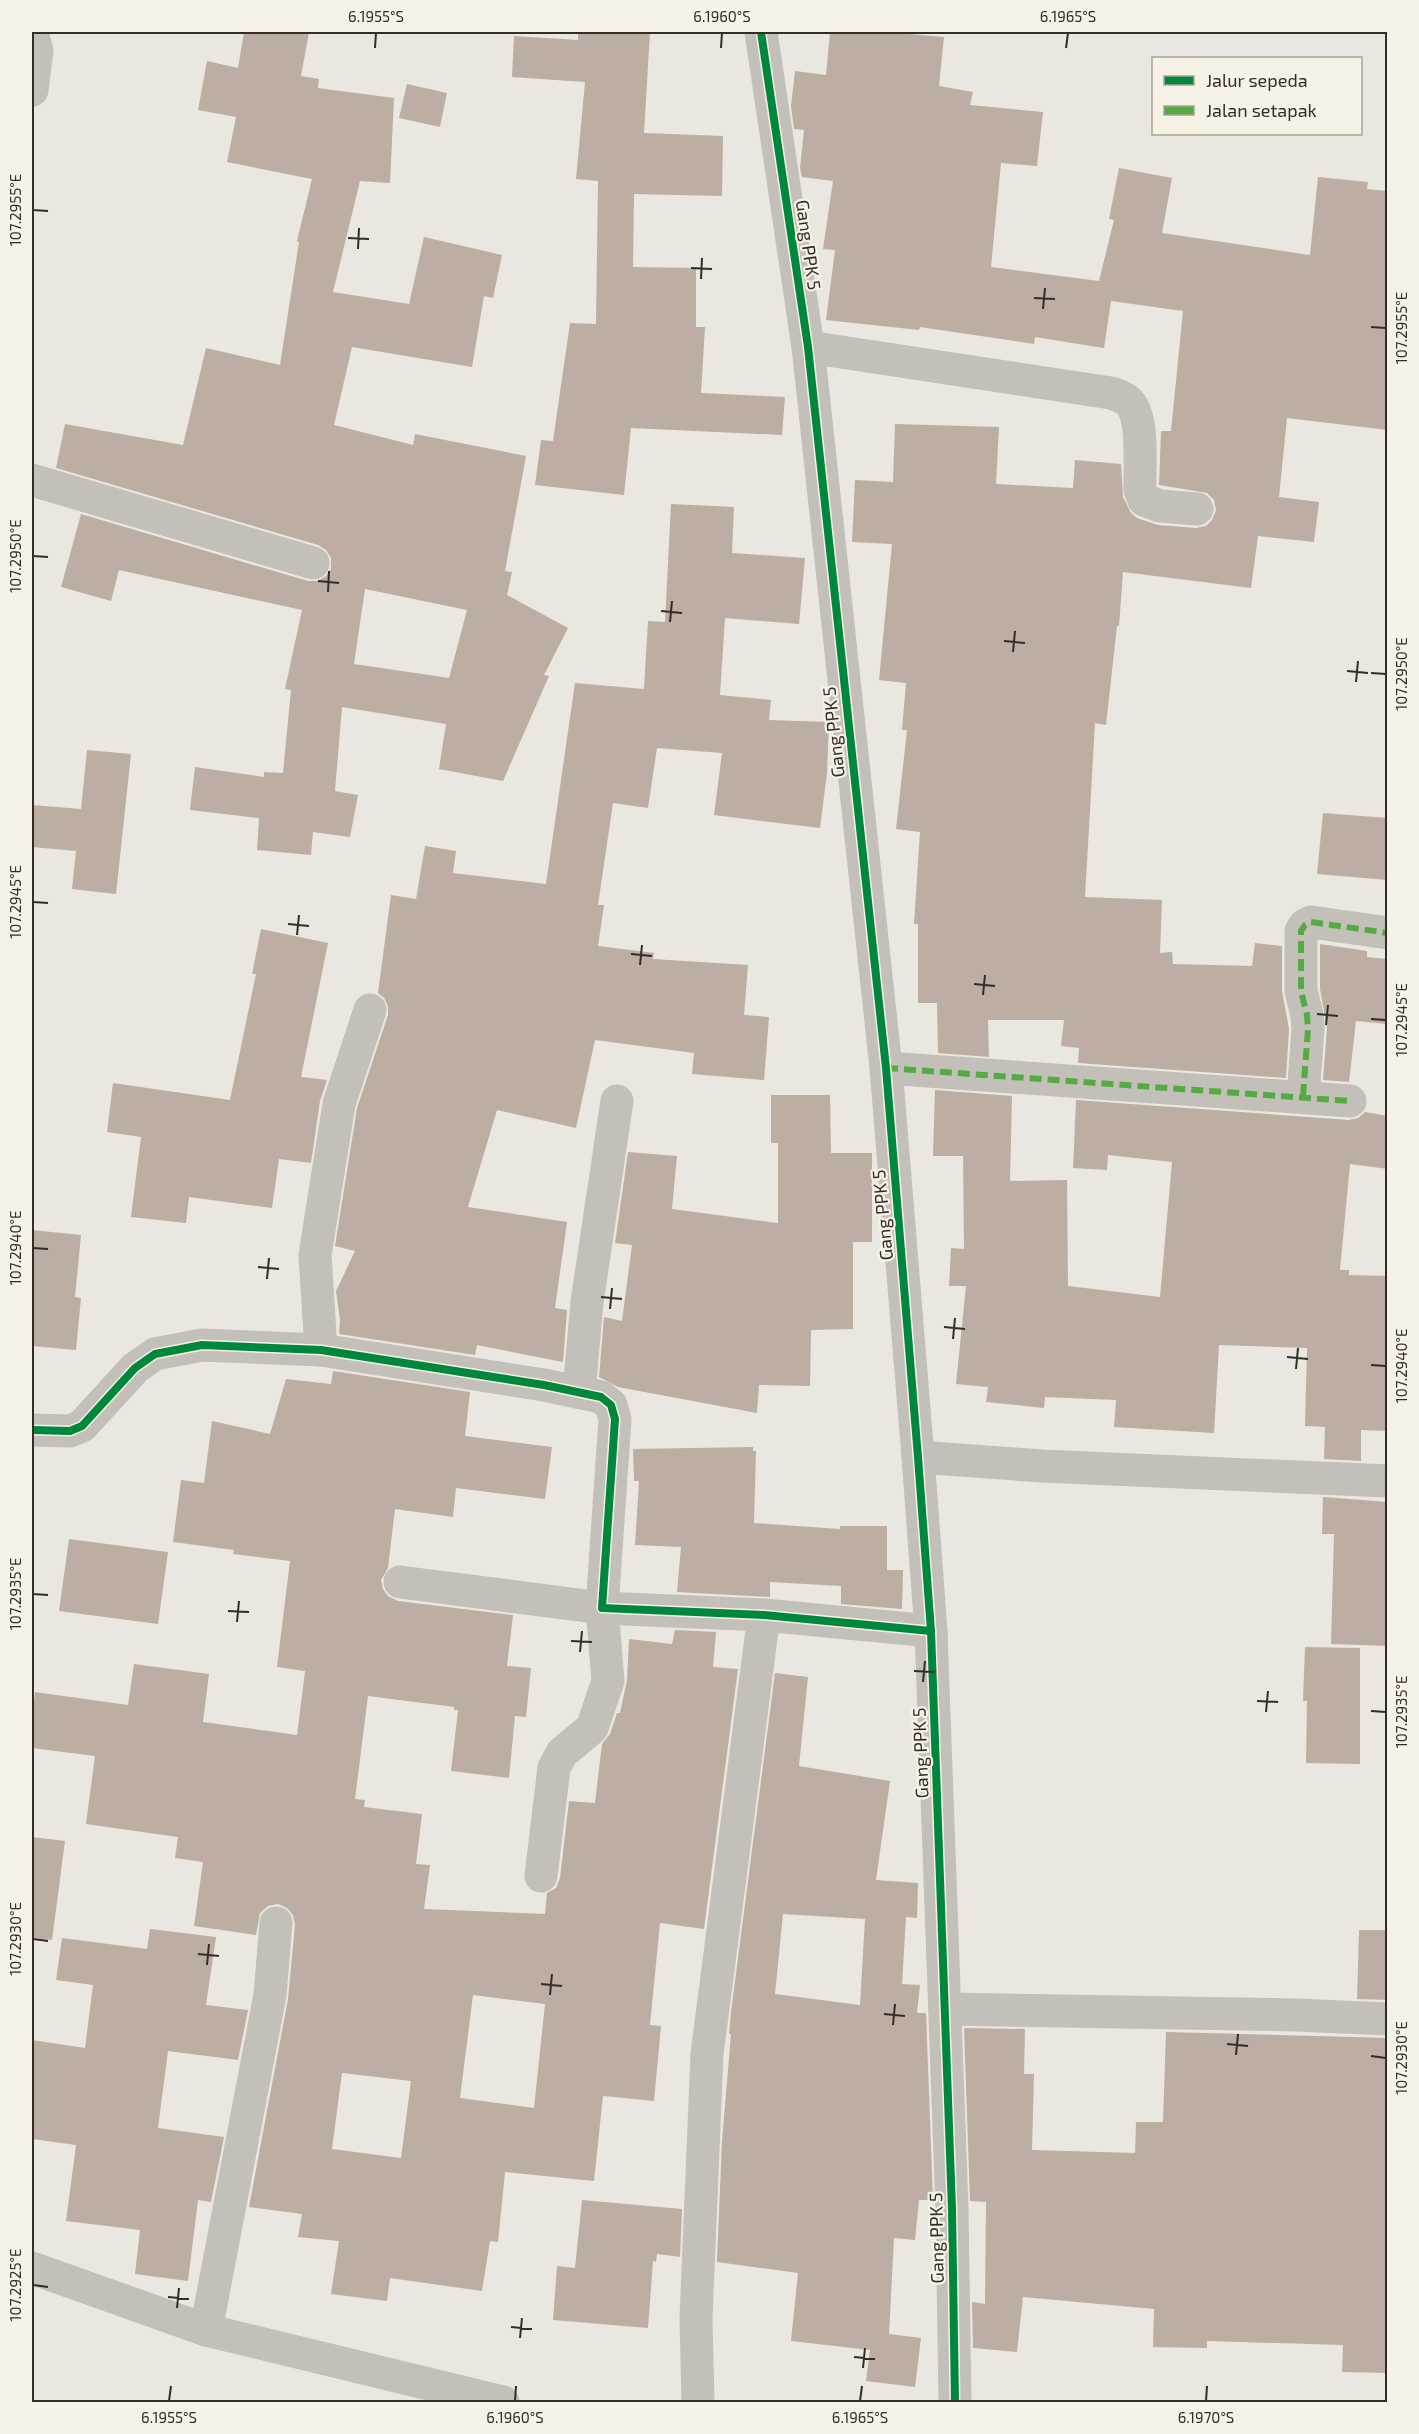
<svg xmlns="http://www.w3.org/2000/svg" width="1419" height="2434" font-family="'Exo 2',sans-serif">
<rect width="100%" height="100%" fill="#eae7e0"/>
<g fill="#bcaea2" fill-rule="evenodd">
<path d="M244 32H309L301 76 319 79 318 88 394 98 390 183 360 181 333 292 409 304 424 237 502 255 493 298 484 296 472 367 352 347 334 425 413 445 415 434 526 456 505 571 512 572 507 595 568 628 544 675 549 676 503 781 439 769 446 724 342 707 335 791 358 795 350 837 313 832 311 855 257 850 259 818 190 810 195 767 264 777V772L283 773 291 690 285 689 302 610 119 570 111 601 61 587 81 514 308 581H318L326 576 331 569V558L326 550 318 545 56 468 65 424 183 445 206 348 280 365 299 242 297 241 312 179 227 162 236 117 198 110 207 61 238 68ZM365 589 467 610 449 678 354 664Z"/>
<polygon points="578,32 650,32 644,133 723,136 722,196 634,194 633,267 696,268 696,327 705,327 701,393 785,397 782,435 631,428 624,495 535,485 541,440 553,441 570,323 596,324 598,181 576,179 585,82 512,77 514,36 578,40"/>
<polygon points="830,32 887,32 944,37 939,86 973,92 970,105 1043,112 1037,166 1001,163 991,267 1099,281 1114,220 1109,219 1119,168 1172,178 1162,233 1310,255 1318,177 1368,182 1367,189 1388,191 1388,430 1287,418 1279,497 1319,502 1314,542 1258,536 1251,588 1123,572 1119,626 1117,626 1106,725 1095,723 1085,897 1162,900 1160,953 1172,952 1173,964 1252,966 1255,943 1282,946 1282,991 1289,1029 1286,1078 1078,1063 1079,1048 1061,1046 1064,1020 988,1020 989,1057 938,1053 937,1003 918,1003 918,924 914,924 920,832 896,829 907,730 902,730 906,683 879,680 892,544 852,542 855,480 893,482 895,424 999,427 996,484 1073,488 1075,460 1121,464 1123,497 1131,513 1137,518 1158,525 1196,528 1206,526 1212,520 1216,510 1214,500 1207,493 1159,485 1161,431 1171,431 1183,311 1111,301 1104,348 1035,337 1034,344 920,327 919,330 826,320 835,250 823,249 833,181 802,177 800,168 804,130 794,129 791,106 795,71 826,75"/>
<polygon points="407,84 447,93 440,127 399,118"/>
<polygon points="671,504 734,507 732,553 805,558 799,624 725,618 720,695 771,700 769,720 829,722 827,773 820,828 714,815 722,753 657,748 648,808 613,803 598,905 604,905 598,946 654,953 653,959 748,965 744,1015 769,1017 764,1080 692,1074 694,1053 595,1040 576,1128 497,1110 468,1207 567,1222 555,1308 567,1310 563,1362 477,1345 475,1355 339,1334 340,1320 336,1291 355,1251 335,1246 357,1108 388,1015 388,1006 384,998 378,993 391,895 416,899 425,846 456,851 453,873 546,884 575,683 644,689 648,621 665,622"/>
<polygon points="87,750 131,754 116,894 72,889 76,851 32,847 32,805 81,809"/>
<polygon points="1323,813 1388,818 1388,880 1317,874"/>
<polygon points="261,929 328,943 301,1077 327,1080 320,1101 311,1163 279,1159 272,1208 189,1197 186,1223 131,1217 141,1137 107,1132 113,1083 230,1100 256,974 252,974"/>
<polygon points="1320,944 1367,951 1367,957 1388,959 1388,1024 1356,1021 1349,1082 1323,1080 1327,1028 1320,989"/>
<polygon points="935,1090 1012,1096 1010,1181 1067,1180 1068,1286 1160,1297 1172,1162 1108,1155 1107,1170 1073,1168 1076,1100 1349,1120 1358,1118 1365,1112 1388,1116 1388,1169 1350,1164 1340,1270 1349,1270 1349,1275 1388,1276 1388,1431 1361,1430 1361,1461 1324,1459 1325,1427 1305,1426 1307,1348 1219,1345 1214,1433 1114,1427 1116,1400 1045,1397 1044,1408 986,1402 988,1387 956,1384 966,1286 949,1286 951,1248 964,1249 963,1156 933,1156"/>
<polygon points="771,1095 830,1095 831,1153 872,1153 872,1242 853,1242 853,1329 811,1330 810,1386 759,1385 757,1413 618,1387 599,1377 604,1317 622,1321 632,1245 615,1243 628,1152 677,1156 672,1209 778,1223 778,1143 771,1143"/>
<polygon points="32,1230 81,1235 75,1297 81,1298 76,1350 32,1346"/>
<path d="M333 1371 470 1392 465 1436 552 1447 545 1499 456 1488 453 1517 395 1509 388 1568 381 1580 383 1589 388 1596 398 1601 513 1615 507 1666 531 1668 526 1717 515 1716 509 1778 451 1771 458 1710H454V1707L368 1696 355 1799 365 1800 364 1807 422 1814 416 1864 430 1865 424 1909 545 1914 547 1893 556 1888 560 1878 569 1801 595 1803 602 1744 610 1734 617 1713H620L627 1680 629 1639 672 1644 675 1630 716 1632 713 1667 738 1669 704 1929 660 1923 650 2025 661 2026 654 2101 603 2096 594 2181 505 2172 498 2242 490 2241 482 2291 390 2278 387 2301 331 2294 339 2241 298 2237 302 2214 249 2207 288 1999 295 1925 293 1915 287 1908 278 1904 268 1906 260 1913 256 1935 194 1926 203 1862 175 1858 178 1837 86 1824 95 1756 32 1748V1717L35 1692 128 1705 134 1664 209 1674 203 1722 297 1735 305 1671 277 1667 290 1561 233 1554 234 1550 173 1542 181 1480 204 1483 212 1421 270 1434 286 1379 331 1384ZM473 1995 545 2004 534 2108 460 2098ZM342 2073 411 2081 401 2158 332 2149Z"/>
<polygon points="753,1447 753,1451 756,1451 754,1523 840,1529 840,1526 887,1526 887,1570 903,1570 902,1609 841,1604 841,1586 770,1582 770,1597 677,1592 681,1547 635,1545 639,1481 634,1481 633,1449"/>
<polygon points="1323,1497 1388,1502 1388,1646 1331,1644 1334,1534 1322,1534"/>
<polygon points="69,1539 168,1552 158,1624 59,1611"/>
<polygon points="1305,1647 1360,1648 1360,1764 1306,1763 1307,1701 1303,1701"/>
<path d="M775 1673 808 1677 799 1766 890 1781 876 1880 918 1883 917 1918 906 1917 902 1984 920 1985 917 2013H926L933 2200H919L915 2240 894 2238 889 2334 921 2338 915 2387 866 2381 870 2350 791 2341 798 2273 717 2262 722 2141 731 2034H729L731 2012ZM783 1914 865 1919 860 2005 775 1994Z"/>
<polygon points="32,1837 65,1841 52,1940 32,1938"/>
<polygon points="150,1929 216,1937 206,2005 248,2010 238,2060 168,2051 158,2128 224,2137 211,2202 198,2200 188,2281 135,2274 140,2230 66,2221 76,2145 32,2139 32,2040 85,2048 93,1985 56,1980 62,1938 147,1949"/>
<polygon points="1359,1930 1388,1930 1388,2000 1357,1999"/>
<polygon points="964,2028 1025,2029 1024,2074 1034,2074 1032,2150 1135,2153 1136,2122 1163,2122 1166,2032 1388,2038 1388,2373 1342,2372 1343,2345 1207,2341 1207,2348 1153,2347 1154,2309 1023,2297 1017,2352 973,2348 972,2302 985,2304 986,2202 970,2201"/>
<polygon points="582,2200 682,2209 680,2257 657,2254 656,2262 653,2261 648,2328 553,2320 557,2266 575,2268"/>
</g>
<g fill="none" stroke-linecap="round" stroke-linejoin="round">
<g stroke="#c3bfb9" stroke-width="33">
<polyline points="761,32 808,347 886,1068 918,1457 931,1631 952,2209 955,2402"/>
<polyline points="32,90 37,51 32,32"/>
<path d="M808 347 1111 393C1117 395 1123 397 1128 401 1145 416 1139 468 1140 490L1144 500 1160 506 1197 509"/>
<polyline points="32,480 313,563"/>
<polyline points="886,1068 1350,1101"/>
<polyline points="1303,1096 1308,1029 1307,1015 1301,991 1301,931 1305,925 1311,922 1388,933"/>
<polyline points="321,1350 315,1255 339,1104 370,1010"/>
<polyline points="579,1392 587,1302 617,1101"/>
<polyline points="32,1430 70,1431 82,1426 135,1368 155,1354 202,1345 321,1350 544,1385 601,1397 611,1405 615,1419 602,1608 764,1615 931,1631"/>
<polyline points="918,1457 1042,1466 1388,1481"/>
<polyline points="400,1582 602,1608 608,1681 592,1728 562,1753 554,1768 541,1876"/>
<polyline points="945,2009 1296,2015 1388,2019"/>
<polyline points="32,2268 206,2330 503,2402"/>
<polyline points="206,2330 270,1995 276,1923"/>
<polyline points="698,2402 696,2318 707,2054 764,1615"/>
</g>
<g stroke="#54ab44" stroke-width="6" stroke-dasharray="12 6" stroke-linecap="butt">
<polyline points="886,1068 1350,1101"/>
<polyline points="1303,1096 1308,1029 1307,1015 1301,991 1301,931 1305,925 1311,922 1388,933"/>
</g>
<g stroke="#f7f2e6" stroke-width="11">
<g id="cycleway">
<polyline points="761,32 808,347 886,1068 918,1457 931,1631 952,2209 955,2402"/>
<polyline points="32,1430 70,1431 82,1426 135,1368 155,1354 202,1345 321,1350 544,1385 601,1397 611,1405 615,1419 602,1608 764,1615 931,1631"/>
</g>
</g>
<use href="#cycleway" stroke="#00873e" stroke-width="8"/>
</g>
<path fill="none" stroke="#332d27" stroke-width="2" d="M375 48 376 33M721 48 722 33M1066 48 1068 33M33 210 48 211M348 238 369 239M358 249 359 228M691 268 712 269M701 279 702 258M1034 298 1055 299M1043 309 1045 288M1371 327 1386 328M33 556 48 557M318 581 339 583M328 592 329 571M661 611 682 613M670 622 672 601M1004 641 1025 643M1013 652 1015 631M1347 671 1368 673M1371 673 1386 674M1356 682 1358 661M33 902 48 903M288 924 309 926M297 935 299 915M631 954 652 956M640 965 642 945M974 984 995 986M983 995 985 975M1317 1014 1338 1016M1371 1019 1386 1020M1326 1025 1328 1005M33 1248 48 1249M258 1267 279 1269M267 1279 269 1258M601 1297 622 1299M610 1309 612 1288M944 1327 965 1329M953 1339 955 1318M1287 1357 1308 1359M1371 1365 1386 1366M1296 1369 1298 1348M33 1594 48 1595M228 1611 249 1612M237 1622 239 1601M571 1641 592 1642M580 1652 582 1631M914 1671 935 1672M923 1682 925 1661M1257 1701 1278 1702M1371 1711 1386 1712M1266 1712 1268 1691M33 1939 48 1941M198 1954 219 1956M207 1965 209 1944M541 1984 562 1986M550 1995 552 1974M884 2014 905 2016M893 2025 895 2004M1227 2044 1248 2046M1236 2055 1238 2034M1371 2056 1386 2058M33 2285 48 2287M168 2297 189 2299M177 2308 179 2288M511 2327 532 2329M520 2338 522 2318M854 2357 875 2359M863 2368 865 2348M169 2401 171 2386M515 2401 516 2386M860 2401 862 2386M1206 2401 1207 2386"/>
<g text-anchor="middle" stroke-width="4.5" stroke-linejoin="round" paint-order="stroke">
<g font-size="18" fill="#332d27" stroke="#f7f2e6">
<text transform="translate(808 245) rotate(82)" y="6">Gang PPK 5</text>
<text transform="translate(834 732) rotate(-96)" y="6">Gang PPK 5</text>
<text transform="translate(883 1215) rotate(-95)" y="6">Gang PPK 5</text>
<text transform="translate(921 1753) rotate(-92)" y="6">Gang PPK 5</text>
<text transform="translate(937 2238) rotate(-91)" y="6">Gang PPK 5</text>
</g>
</g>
<rect width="1419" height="2434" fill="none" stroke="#f7f2e6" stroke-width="66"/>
<rect x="1152" y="57" width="210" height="78" fill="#f7f2e6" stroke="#a9a39a" stroke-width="1.5"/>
<rect x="1164" y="76" width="30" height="9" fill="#00873e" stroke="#a9a39a" stroke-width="1.5"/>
<text x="1206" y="87" font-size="18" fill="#332d27">Jalur sepeda</text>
<rect x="1164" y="106" width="30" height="9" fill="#54ab44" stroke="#a9a39a" stroke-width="1.5"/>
<text x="1206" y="117" font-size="18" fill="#332d27">Jalan setapak</text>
<rect x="33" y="33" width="1353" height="2368" fill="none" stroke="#332d27" stroke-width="2"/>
<g font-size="15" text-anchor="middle" fill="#332d27">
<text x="376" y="22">6.1955°S</text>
<text x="722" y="22">6.1960°S</text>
<text x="1068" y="22">6.1965°S</text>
<text transform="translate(16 210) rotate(-90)" y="5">107.2955°E</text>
<text transform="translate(1402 328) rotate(-90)" y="5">107.2955°E</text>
<text transform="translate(16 556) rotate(-90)" y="5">107.2950°E</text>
<text transform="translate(1402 674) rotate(-90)" y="5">107.2950°E</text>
<text transform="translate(16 902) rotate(-90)" y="5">107.2945°E</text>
<text transform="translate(1402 1020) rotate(-90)" y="5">107.2945°E</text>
<text transform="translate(16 1248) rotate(-90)" y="5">107.2940°E</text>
<text transform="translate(1402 1366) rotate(-90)" y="5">107.2940°E</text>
<text transform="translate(16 1594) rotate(-90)" y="5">107.2935°E</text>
<text transform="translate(1402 1712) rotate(-90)" y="5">107.2935°E</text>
<text transform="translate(16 1939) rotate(-90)" y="5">107.2930°E</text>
<text transform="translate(1402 2058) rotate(-90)" y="5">107.2930°E</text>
<text transform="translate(16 2285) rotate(-90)" y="5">107.2925°E</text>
<text x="169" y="2423">6.1955°S</text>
<text x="515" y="2423">6.1960°S</text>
<text x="860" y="2423">6.1965°S</text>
<text x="1206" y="2423">6.1970°S</text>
</g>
</svg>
